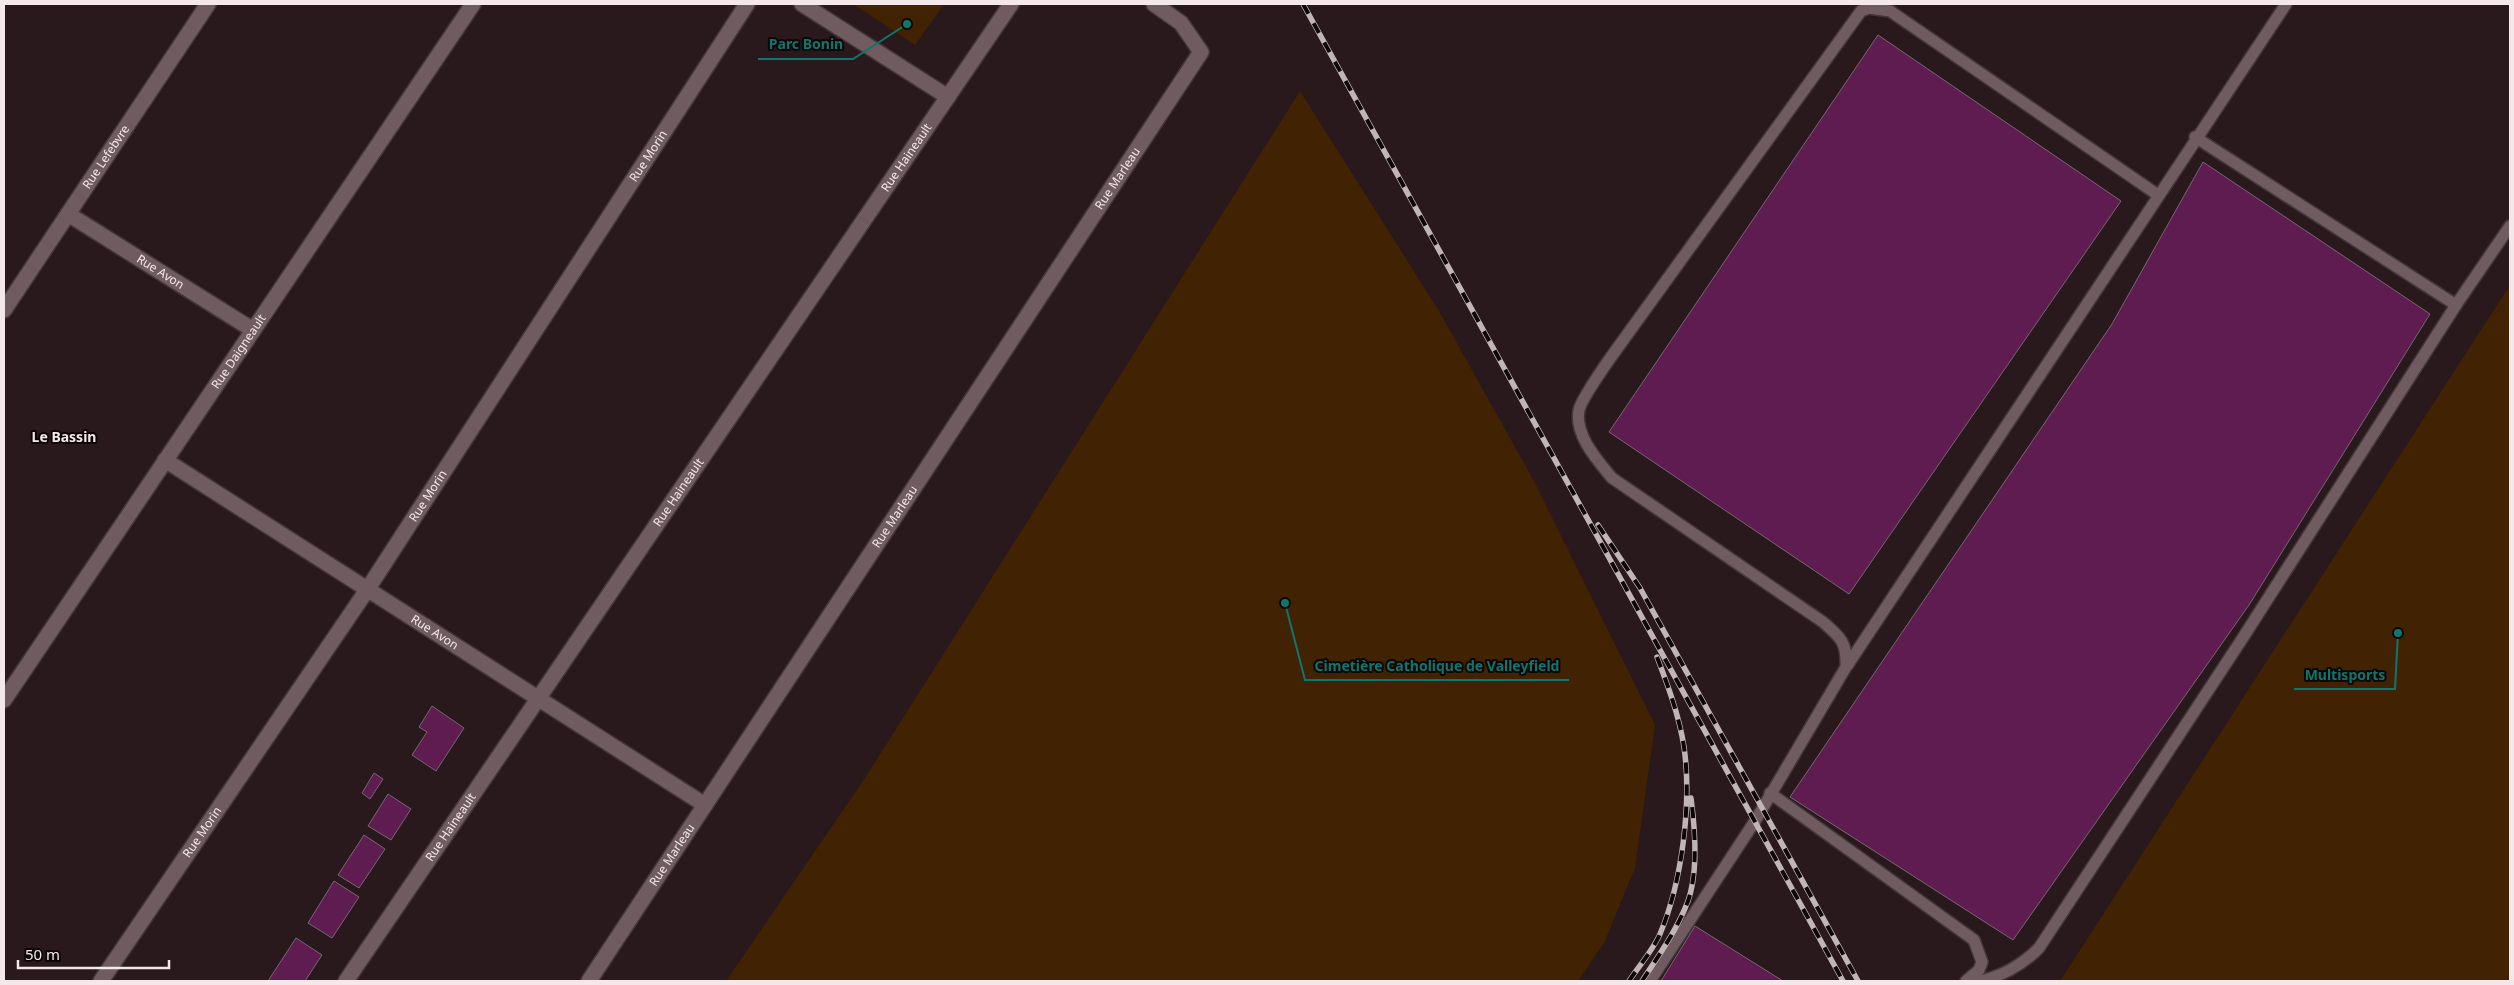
<svg xmlns="http://www.w3.org/2000/svg" width="2514" height="985" font-family="'Noto Sans',sans-serif">
<rect width="100%" height="100%" fill="#29191c"/>
<g fill="#412202">
<polygon points="853,4 944,4 915,45"/>
<polygon points="1300,91 1439,311 1534,481 1655,725 1635,868 1604,943 1578,981 726,981 865,778"/>
<polygon points="2510,285 2510,981 2060,981"/>
</g>
<g fill="#5e1c50" stroke="#776772">
<polygon points="1878,35 2121,201 1849,594 1609,432"/>
<polygon points="2203,162 2430,314 2249,605 2013,940 1790,797 2112,324"/>
<polygon points="432,706 464,728 436,771 412,755 427,732 419,727"/>
<polygon points="374,773 383,779 370,799 362,793"/>
<polygon points="388,794 411,809 391,840 368,826"/>
<polygon points="364,835 385,849 359,888 338,875"/>
<polygon points="334,881 359,897 332,938 308,923"/>
<polygon points="1695,926 1783,981 1661,981"/>
<polygon points="296,938 322,955 305,981 268,981"/>
</g>
<g fill="none" stroke-linecap="round" stroke-linejoin="round">
<g stroke="#433639" stroke-width="14">
<g id="service">
<polyline points="2195,137 2456,305"/>
<polyline points="1847,666 2286,4"/>
<polyline points="1770,793 1974,940 1982,962 1979,970 1966,981"/>
<path d="M1650 981 1755 821 1846 667C1847 642 1841 638 1823 622L1612 478C1598 461 1574 435 1579 410 1581 400 1604 367 1611 357L1861 11 1869 8 1890 11 2158 195"/>
<path d="M1980 981C2003 976 2022 965 2039 948L2244 636 2456 305 2510 226"/>
</g>
</g>
<g stroke="#433639" stroke-width="18">
<g id="minor">
<polyline points="802,4 948,97"/>
<path id="s1" d="M68 214 253 330"/>
<path id="s2" d="M4 310 208 4"/>
<path id="s3" d="M165 460 705 805"/>
<path id="s4" d="M4 700 473 4"/>
<path id="s5" d="M101 981 367 590 747 4"/>
<path id="s6" d="M346 981 1011 4"/>
<path id="s7" d="M589 981 1201 52 1181 23 1154 4"/>
</g>
</g>
<use href="#service" stroke="#705c60" stroke-width="11"/>
<use href="#minor" stroke="#705c60" stroke-width="15"/>
<g stroke="#c2b5b7" stroke-width="5.5">
<g id="rail">
<polyline points="1303,4 1843,981"/>
<polyline points="1598,525 1640,588 1858,981"/>
<path d="M1629 981C1639 966 1653 950 1660 934 1682 882 1692 803 1684 747 1679 715 1668 686 1657 657"/>
<path d="M1642 981C1659 955 1677 930 1688 901 1698 873 1695 828 1691 798"/>
</g>
</g>
<use href="#rail" stroke="#0d0607" stroke-width="4" stroke-dasharray="11" stroke-linecap="butt"/>
</g>
<g text-anchor="middle" stroke-width="4" stroke-linejoin="round" paint-order="stroke">
<g font-size="12" fill="#f4e8ea" stroke="#0d0607">
<text dy="4" stroke="none"><textPath href="#s5" startOffset="990">Rue Morin</textPath></text>
<text dy="4" stroke="none"><textPath href="#s2" startOffset="184">Rue Lefebvre</textPath></text>
<text dy="4" stroke="none"><textPath href="#s6" startOffset="996">Rue Haineault</textPath></text>
<text dy="4" stroke="none"><textPath href="#s7" startOffset="961">Rue Marleau</textPath></text>
<text dy="4" stroke="none"><textPath href="#s1" startOffset="109">Rue Avon</textPath></text>
<text dy="4" stroke="none"><textPath href="#s4" startOffset="420">Rue Daigneault</textPath></text>
<text dy="4" stroke="none"><textPath href="#s6" startOffset="591">Rue Haineault</textPath></text>
<text dy="4" stroke="none"><textPath href="#s5" startOffset="585">Rue Morin</textPath></text>
<text dy="4" stroke="none"><textPath href="#s7" startOffset="556">Rue Marleau</textPath></text>
<text dy="4" stroke="none"><textPath href="#s3" startOffset="320">Rue Avon</textPath></text>
<text dy="4" stroke="none"><textPath href="#s6" startOffset="186">Rue Haineault</textPath></text>
<text dy="4" stroke="none"><textPath href="#s5" startOffset="180">Rue Morin</textPath></text>
<text dy="4" stroke="none"><textPath href="#s7" startOffset="151">Rue Marleau</textPath></text>
</g>
<g font-size="14" font-weight="bold" fill="#f4e8ea" stroke="#0d0607">
<text x="64" y="442">Le Bassin</text>
</g>
</g>
<path fill="none" stroke="#0f766e" stroke-width="2" d="M907 24L853 59H758M1285 603L1305 680H1569M2398 633L2395 689H2294"/>
<g fill="#0f766e" stroke="#0d0607" stroke-width="2">
<circle cx="907" cy="24" r="5"/>
<circle cx="1285" cy="603" r="5"/>
<circle cx="2398" cy="633" r="5"/>
</g>
<g font-size="14" text-anchor="middle" font-weight="bold" fill="#0f766e" stroke="#0d0607" stroke-width="4" stroke-linejoin="round" paint-order="stroke">
<text x="806" y="49">Parc Bonin</text>
<text x="1437" y="671">Cimetière Catholique de Valleyfield</text>
<text x="2345" y="680">Multisports</text>
</g>
<rect width="2514" height="985" fill="none" stroke="#f4e8ea" stroke-width="10"/>
<path d="M18 960v8h151v-8" fill="none" stroke="#f4e8ea" stroke-width="2.5"/>
<text x="25" y="960" font-size="15" fill="#f4e8ea" stroke="#0d0607" stroke-width="4" paint-order="stroke">50 m</text>
</svg>
